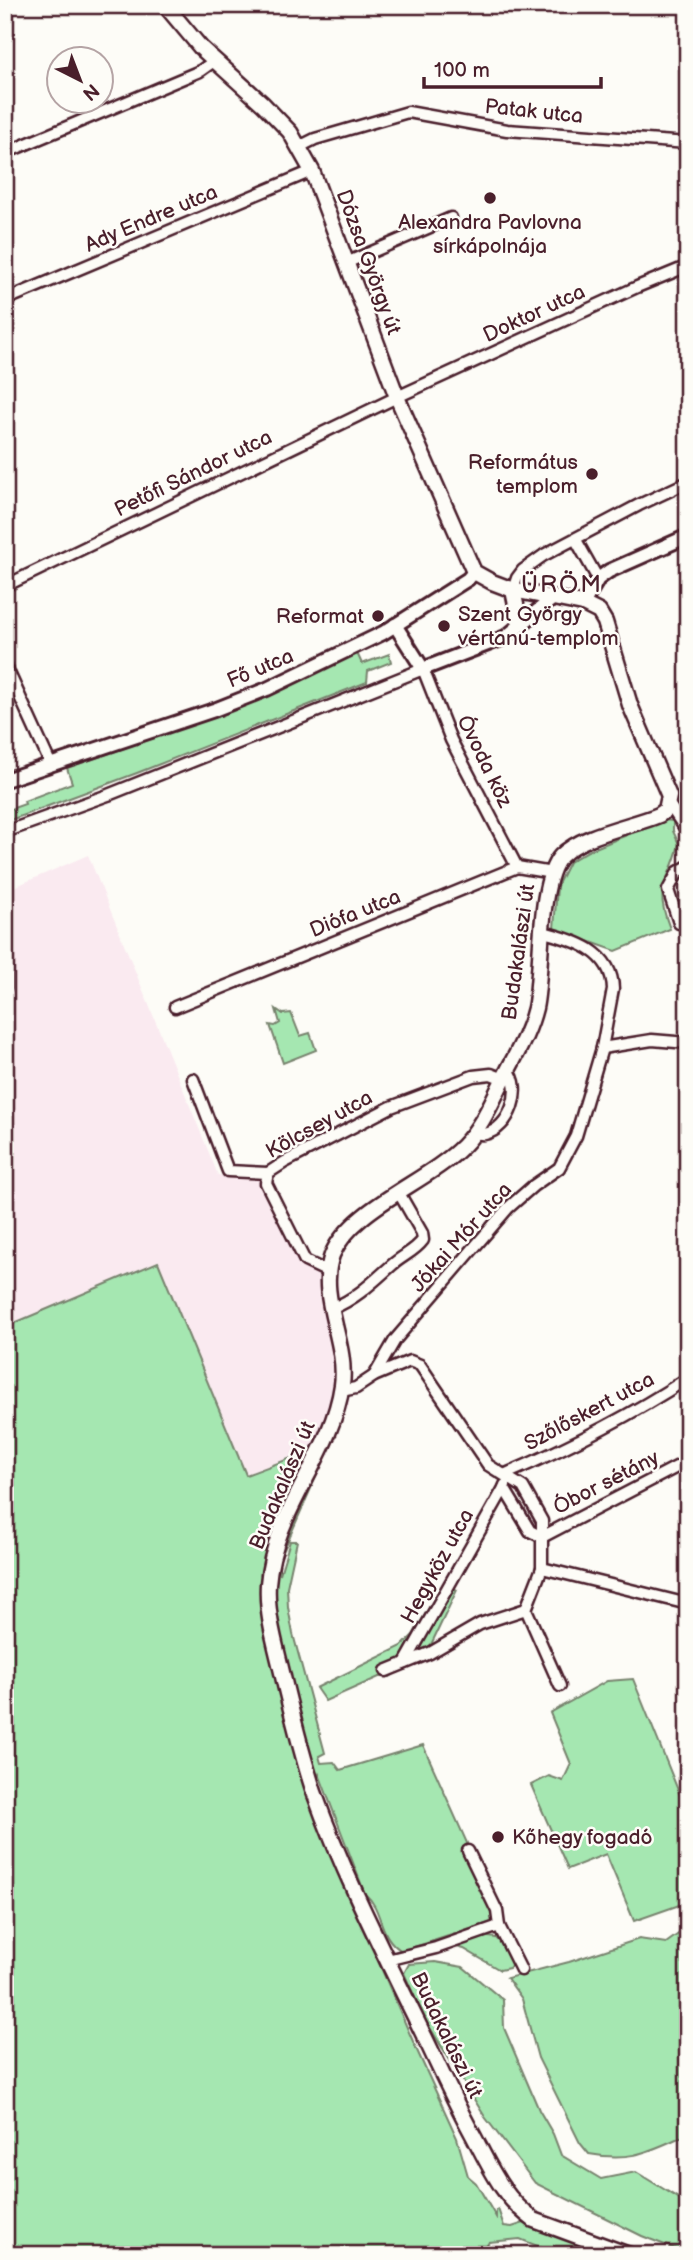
<svg xmlns="http://www.w3.org/2000/svg" width="693" height="2260" font-family="'Balsamiq Sans',sans-serif">
<rect width="100%" height="100%" fill="#fdfcf7"/>
<filter id="ink" filterUnits="userSpaceOnUse"><feTurbulence type="fractalNoise" baseFrequency=".0143" numOctaves="2"/><feDisplacementMap in="SourceGraphic" scale="14" xChannelSelector="R" yChannelSelector="G"/><feConvolveMatrix kernelMatrix="1 2 1 2 8 2 1 2 1" color-interpolation-filters="sRGB"/></filter>
<g filter="url(#ink)">
<polygon fill="#faeaf0" points="88,855 218,1175 274,1181 310,1256 336,1270 349,1355 349,1405 331,1443 246,1476 158,1262 5,1327 5,891"/>
<g fill="#a5e7b1" stroke="#78836e" stroke-width="2">
<polygon points="357,653 362,664 389,654 391,662 368,671 367,682 137,773 5,822 5,811 25,804 24,801 72,783 67,768 239,708"/>
<path d="M663 820 673 821V831L679 844C670 885 652 882 670 929L616 951 554 929 557 886 569 862 588 851Z"/>
<polygon points="276,1009 283,1014 291,1013 300,1036 310,1033 316,1050 283,1063 270,1025 275,1026 280,1023"/>
<path d="M158 1262 246 1475 331 1443 278 1563 280 1574 290 1541H297L287 1587 288 1607 293 1634 325 1753 319 1756 321 1763 334 1762 340 1770 423 1745 467 1843 465 1853 495 1917 492 1922 402 1951C377 1936 384 1910 365 1894L319 1774 307 1797 415 2046 457 2138 468 2176 476 2183 496 2217V2210L498 2209 504 2226 512 2227 524 2223 579 2243 571 2255H560L520 2239 489 2242 481 2255H5V1327Z"/>
<polygon points="444,1582 457,1590 428,1651 390,1677 379,1677 325,1701 316,1688 402,1646 413,1635"/>
<polygon points="633,1679 688,1815 688,1902 634,1921 606,1854 568,1869 531,1785 549,1776 563,1781 571,1764 550,1713 607,1681"/>
<path d="M688 1927V2134C648 2151 634 2162 589 2154L580 2143 538 2058 522 1999 507 1978 569 1962 639 1939 666 1943Z"/>
<polygon points="482,1936 496,1938 504,1946 513,1963 509,1968 500,1970 464,1949 453,1946"/>
<polygon points="435,1962 463,1967 503,2000 504,2028 539,2110 553,2134 561,2155 601,2179 636,2172 688,2204 688,2254 642,2236 535,2183 485,2117 424,2018 404,1973 409,1964"/>
</g>
<g fill="none" stroke-linecap="round" stroke-linejoin="round">
<g stroke="#4a1f2b" stroke-width="15">
<g id="minor">
<polyline points="299,147 315,139 408,112 507,130 688,143"/>
<polyline points="5,153 200,71 214,61"/>
<polyline points="346,263 451,218"/>
<polyline points="5,300 312,171"/>
<polyline points="576,540 598,579"/>
<polyline points="5,586 397,397 637,287 688,266"/>
<polyline points="513,590 517,578 523,570 544,555 639,505 688,482"/>
<polyline points="5,664 51,765"/>
<polyline points="669,804 688,833"/>
<polyline points="5,832 108,795 423,669 451,740 517,867"/>
<polyline points="679,923 668,890 678,872 688,866"/>
<polyline points="5,950 5,988"/>
<polyline points="175,1007 517,867 552,873"/>
<polyline points="602,1048 652,1040 688,1043"/>
<polyline points="193,1079 228,1171 268,1173"/>
<path d="M474 1133C478 1134 482 1135 485 1134 510 1129 524 1088 508 1070"/>
<polyline points="328,1272 305,1261 266,1183 268,1173 285,1162 391,1107 473,1076 491,1074 504,1079"/>
<path d="M333 1308C356 1299 374 1281 392 1265 402 1256 415 1251 423 1240L422 1233 399 1193"/>
<path d="M374 1376 395 1340 508 1208 533 1186 559 1168 576 1136 602 1048 613 989C612 951 575 940 543 932"/>
<polyline points="341,1391 356,1388 374,1376 410,1361 420,1365 488,1465 523,1487 542,1521 542,1568 688,1604"/>
<path d="M506 1474C569 1447 630 1416 688 1378"/>
<polyline points="505,1485 504,1488 530,1531 542,1537"/>
<polyline points="542,1537 688,1461"/>
<polyline points="526,1609 560,1686"/>
<polyline points="405,1663 504,1488"/>
<polyline points="386,1671 430,1653 480,1624 526,1609 542,1568"/>
<polyline points="499,1926 521,1970"/>
<polyline points="387,1960 436,1948 499,1926 497,1911 468,1851"/>
</g>
</g>
<g stroke="#4a1f2b" stroke-width="18">
<g id="tertiary">
<polyline points="583,604 598,579 609,571 688,536"/>
<polyline points="395,625 423,669 506,637 552,599"/>
<polyline points="5,780 214,710 267,689 383,633 468,579 474,572"/>
</g>
</g>
<g stroke="#4a1f2b" stroke-width="19">
<g id="secondary">
<path d="M165 5 201 48 263 104 290 132 312 171 397 397 474 572 492 582 513 590 583 604 599 612 605 622 630 705 669 796 666 810 659 815C630 827 583 834 561 856 537 882 543 972 535 1008 529 1033 516 1054 505 1076 493 1099 482 1127 463 1146 428 1182 351 1208 332 1255 317 1297 348 1342 342 1385 332 1455 273 1512 268 1584 266 1617 277 1649 284 1681 293 1718 302 1756 314 1792 345 1879 389 1963 429 2046 443 2076 457 2106 473 2135 490 2167 503 2198 534 2220L629 2255"/>
<polyline points="513,590 520,624"/>
</g>
</g>
<use href="#minor" stroke="#fdfcf7" stroke-width="10"/>
<use href="#tertiary" stroke="#fdfcf7" stroke-width="12"/>
<use href="#secondary" stroke="#fdfcf7" stroke-width="14"/>
</g>
</g>
<g fill="#4a1f2b" stroke="#fdfcf7" stroke-width="2.5">
<circle cx="490" cy="198" r="7"/>
<circle cx="592" cy="474" r="7"/>
<circle cx="378" cy="616" r="7"/>
<circle cx="444" cy="626" r="7"/>
<circle cx="498" cy="1837" r="7"/>
</g>
<g text-anchor="middle" stroke-width="5" stroke-linejoin="round" paint-order="stroke">
<g font-size="21" fill="#4a1f2b" stroke="#fdfcf7">
<text transform="translate(534 111) rotate(6)" y="7">Patak utca</text>
<text transform="translate(151 218) rotate(-23)" y="7">Ady Endre utca</text>
<text transform="translate(369 262) rotate(70)" y="7">Dózsa György út</text>
<text transform="translate(534 313) rotate(-25)" y="7">Doktor utca</text>
<text transform="translate(193 473) rotate(-26)" y="7">Petőfi Sándor utca</text>
<text transform="translate(260 668) rotate(-23)" y="7">Fő utca</text>
<text transform="translate(485 761) rotate(64)" y="7">Óvoda köz</text>
<text transform="translate(355 913) rotate(-22)" y="7">Diófa utca</text>
<text transform="translate(518 952) rotate(-82)" y="7">Budakalászi út</text>
<text transform="translate(319 1124) rotate(-29)" y="7">Kölcsey utca</text>
<text transform="translate(461 1237) rotate(-48)" y="7">Jókai Mór utca</text>
<text transform="translate(589 1411) rotate(-28)" y="7">Szőlőskert utca</text>
<text transform="translate(606 1482) rotate(-27)" y="7">Óbor sétány</text>
<text transform="translate(282 1485) rotate(-67)" y="7">Budakalászi út</text>
<text transform="translate(437 1566) rotate(-61)" y="7">Hegyköz utca</text>
<text transform="translate(447 2035) rotate(64)" y="7">Budakalászi út</text>
</g>
<g font-size="21" fill="#4a1f2b" stroke="#fdfcf7" text-anchor="end">
<text x="490" y="229" text-anchor="middle">Alexandra Pavlovna<tspan x="490" dy="24">sírkápolnája</tspan></text>
<text x="578" y="469">Református<tspan x="578" dy="24">templom</tspan></text>
<text x="458" y="621" text-anchor="start">Szent György<tspan x="458" dy="24">vértanú-templom</tspan></text>
<text x="364" y="623">Reformat</text>
<text x="512" y="1844" text-anchor="start">Kőhegy fogadó</text>
</g>
<g font-size="24" letter-spacing="2" fill="#4a1f2b" stroke="#fdfcf7">
<text x="562" y="592">ÜRÖM</text>
</g>
</g>
<rect width="693" height="2260" fill="none" stroke="#fdfcf7" stroke-width="28"/>
<rect x="14" y="14" width="665" height="2232" fill="none" stroke="#4a1f2b" stroke-width="2.5" filter="url(#ink)"/>
<g transform="translate(80 80) rotate(138)"><circle r="33" fill="#fdfcf7" stroke="#b5a4a5" stroke-width="2"/>
<path d="M0-5L12 26L0 18L-12 26Z" fill="#4a1f2b"/>
<text y="-10" font-size="19" font-weight="bold" text-anchor="middle" fill="#4a1f2b">N</text>
</g>
<path d="M424 77v10h177v-10" fill="none" stroke="#4a1f2b" stroke-width="3.5"/>
<text x="434" y="77" font-size="21" fill="#4a1f2b" stroke="#fdfcf7" stroke-width="5" paint-order="stroke">100 m</text>
</svg>
